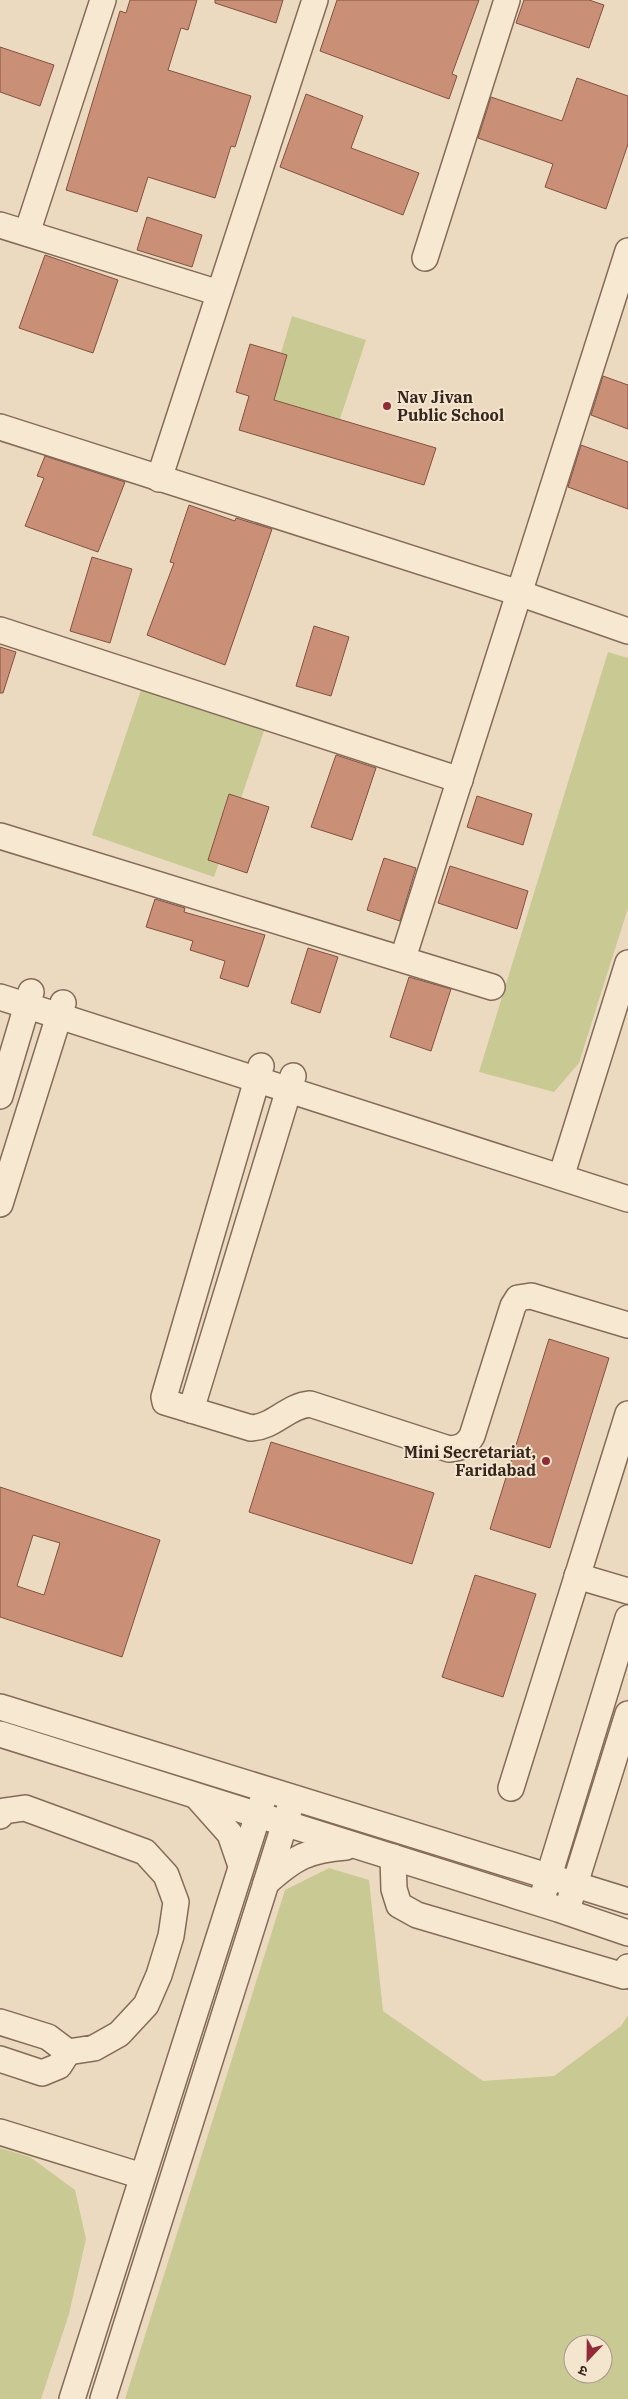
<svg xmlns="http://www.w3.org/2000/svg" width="628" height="2399" font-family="'IBM Plex Serif','Noto Sans Devanagari',serif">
<rect width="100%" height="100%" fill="#ecdac0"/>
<g fill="#c9c994" fill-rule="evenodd">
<polygon points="292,316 366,340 340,419 274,400 287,355 281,353"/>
<polygon points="608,652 628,658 628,908 579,1063 554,1092 479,1072"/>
<polygon points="143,684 266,725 214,877 92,835"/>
<path d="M329 1868 369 1880 383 2011 483 2081 554 2076 621 2026 628 2015V2399H125L285 1890ZM573 2344H603V2374H573Z"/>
<polygon points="0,2148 30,2157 75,2190 86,2239 69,2314 41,2399 0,2399"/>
</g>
<g fill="#c98f77" stroke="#83523f" fill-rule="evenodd">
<polygon points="130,0 197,0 188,30 181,28 168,70 251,96 235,147 231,146 215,198 148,177 137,212 66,190 120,11 126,13"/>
<polygon points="215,0 283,0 276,23 215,3"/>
<polygon points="337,0 479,0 452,74 457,76 449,99 320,51"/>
<polygon points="524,0 589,0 604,5 589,48 516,23"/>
<polygon points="0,47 54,65 40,106 0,92"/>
<polygon points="577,78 628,96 628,144 606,209 545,187 553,164 478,138 491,97 562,121"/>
<polygon points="306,94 363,116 351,148 419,173 403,215 280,167"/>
<polygon points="147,217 202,235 192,267 137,250"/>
<polygon points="45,255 118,280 93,353 19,328"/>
<polygon points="250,344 287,355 274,400 436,448 424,485 239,430 249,396 236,392"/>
<polygon points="603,376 628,385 628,429 591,415"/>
<polygon points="581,445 628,462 628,509 568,487"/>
<polygon points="45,456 125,482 98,552 25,526 44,478 37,476"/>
<polygon points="189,505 235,521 236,518 272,529 225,665 147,635 174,563 170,562"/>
<polygon points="92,557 132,569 110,643 70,631"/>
<polygon points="314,626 349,637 331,696 296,686"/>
<polygon points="0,647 16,652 3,693 0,693"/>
<polygon points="336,755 376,768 352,840 311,827"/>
<polygon points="229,794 269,807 247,873 208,860"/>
<polygon points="477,796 532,814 523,845 467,827"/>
<polygon points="384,858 416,868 400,921 367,910"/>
<polygon points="450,866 528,891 517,929 438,903"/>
<polygon points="155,899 185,908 184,912 265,935 248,987 220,978 225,961 190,950 193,941 146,927"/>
<polygon points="308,948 338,957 320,1013 291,1003"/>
<polygon points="409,977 451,989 431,1051 390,1037"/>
<polygon points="549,1339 609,1358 550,1548 490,1529"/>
<polygon points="271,1442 434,1493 412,1564 249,1512"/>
<path d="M0 1487 160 1540 122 1657 0 1617ZM33 1535 60 1543 44 1595 17 1586Z"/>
<polygon points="475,1575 536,1594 503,1697 442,1677"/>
</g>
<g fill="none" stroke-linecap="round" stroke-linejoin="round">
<g stroke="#846b59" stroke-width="28">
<g id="minor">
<polyline points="0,225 219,293"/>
<polyline points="27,233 103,0"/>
<polyline points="425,258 507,0"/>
<polyline points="0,427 519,593 628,631"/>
<polyline points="159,479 315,0"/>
<polyline points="0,630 460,780"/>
<polyline points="0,836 492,987"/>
<polyline points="403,958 628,251"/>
<polyline points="0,997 628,1199"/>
<path d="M261 1066 164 1397 165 1402 251 1428C274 1427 287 1406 310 1404L449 1449C460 1448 466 1446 472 1436L513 1306 518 1298 531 1296 628 1325"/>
<polyline points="0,1096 31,992"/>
<polyline points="561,1177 628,963"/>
<polyline points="0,1204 63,1003"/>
<polyline points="191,1410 293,1076"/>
<polyline points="577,1576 628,1591"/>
<polyline points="0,1707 628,1901"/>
<polyline points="0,1734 558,1909 628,1933"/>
<polyline points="511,1788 628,1414"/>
<polyline points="198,1798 230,1834 241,1866"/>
<polyline points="0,1816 4,1811 25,1808 145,1852 166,1875 176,1902 171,1936 159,1975 146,2005 119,2034 94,2048 68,2052"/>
<polyline points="393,1857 394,1889 399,1905 417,1915 624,1976 628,1967"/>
<path d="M266 1883C295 1857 308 1850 346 1847"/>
<polyline points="544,1892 628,1618"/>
<polyline points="570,1900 628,1714"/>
<polyline points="0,2022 48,2037 68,2052 59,2066 42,2073 0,2059"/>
<polyline points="0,2132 142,2176"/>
<polyline points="72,2399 263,1799"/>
<polyline points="103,2399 290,1807"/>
</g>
</g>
<use href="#minor" stroke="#f7e8d2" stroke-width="25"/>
</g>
<g fill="#912b37" stroke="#f4e5cf" stroke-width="2">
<circle cx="387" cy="406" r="5"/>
<circle cx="546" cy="1461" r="5"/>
</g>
<g text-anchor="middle" stroke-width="4" stroke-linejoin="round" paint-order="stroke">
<g font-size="16" font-weight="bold" fill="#34251d" stroke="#f4e5cf" text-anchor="start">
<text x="397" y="403">Nav Jivan<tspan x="397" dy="18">Public School</tspan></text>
<text x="536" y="1458" text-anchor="end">Mini Secretariat,<tspan x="536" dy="18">Faridabad</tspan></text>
</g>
</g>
<g transform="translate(588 2359) rotate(202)"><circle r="24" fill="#f4e5cf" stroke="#a79888"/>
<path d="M0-4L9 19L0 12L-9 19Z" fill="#912b37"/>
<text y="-8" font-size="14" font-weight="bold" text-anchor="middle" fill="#34251d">उ</text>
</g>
</svg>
